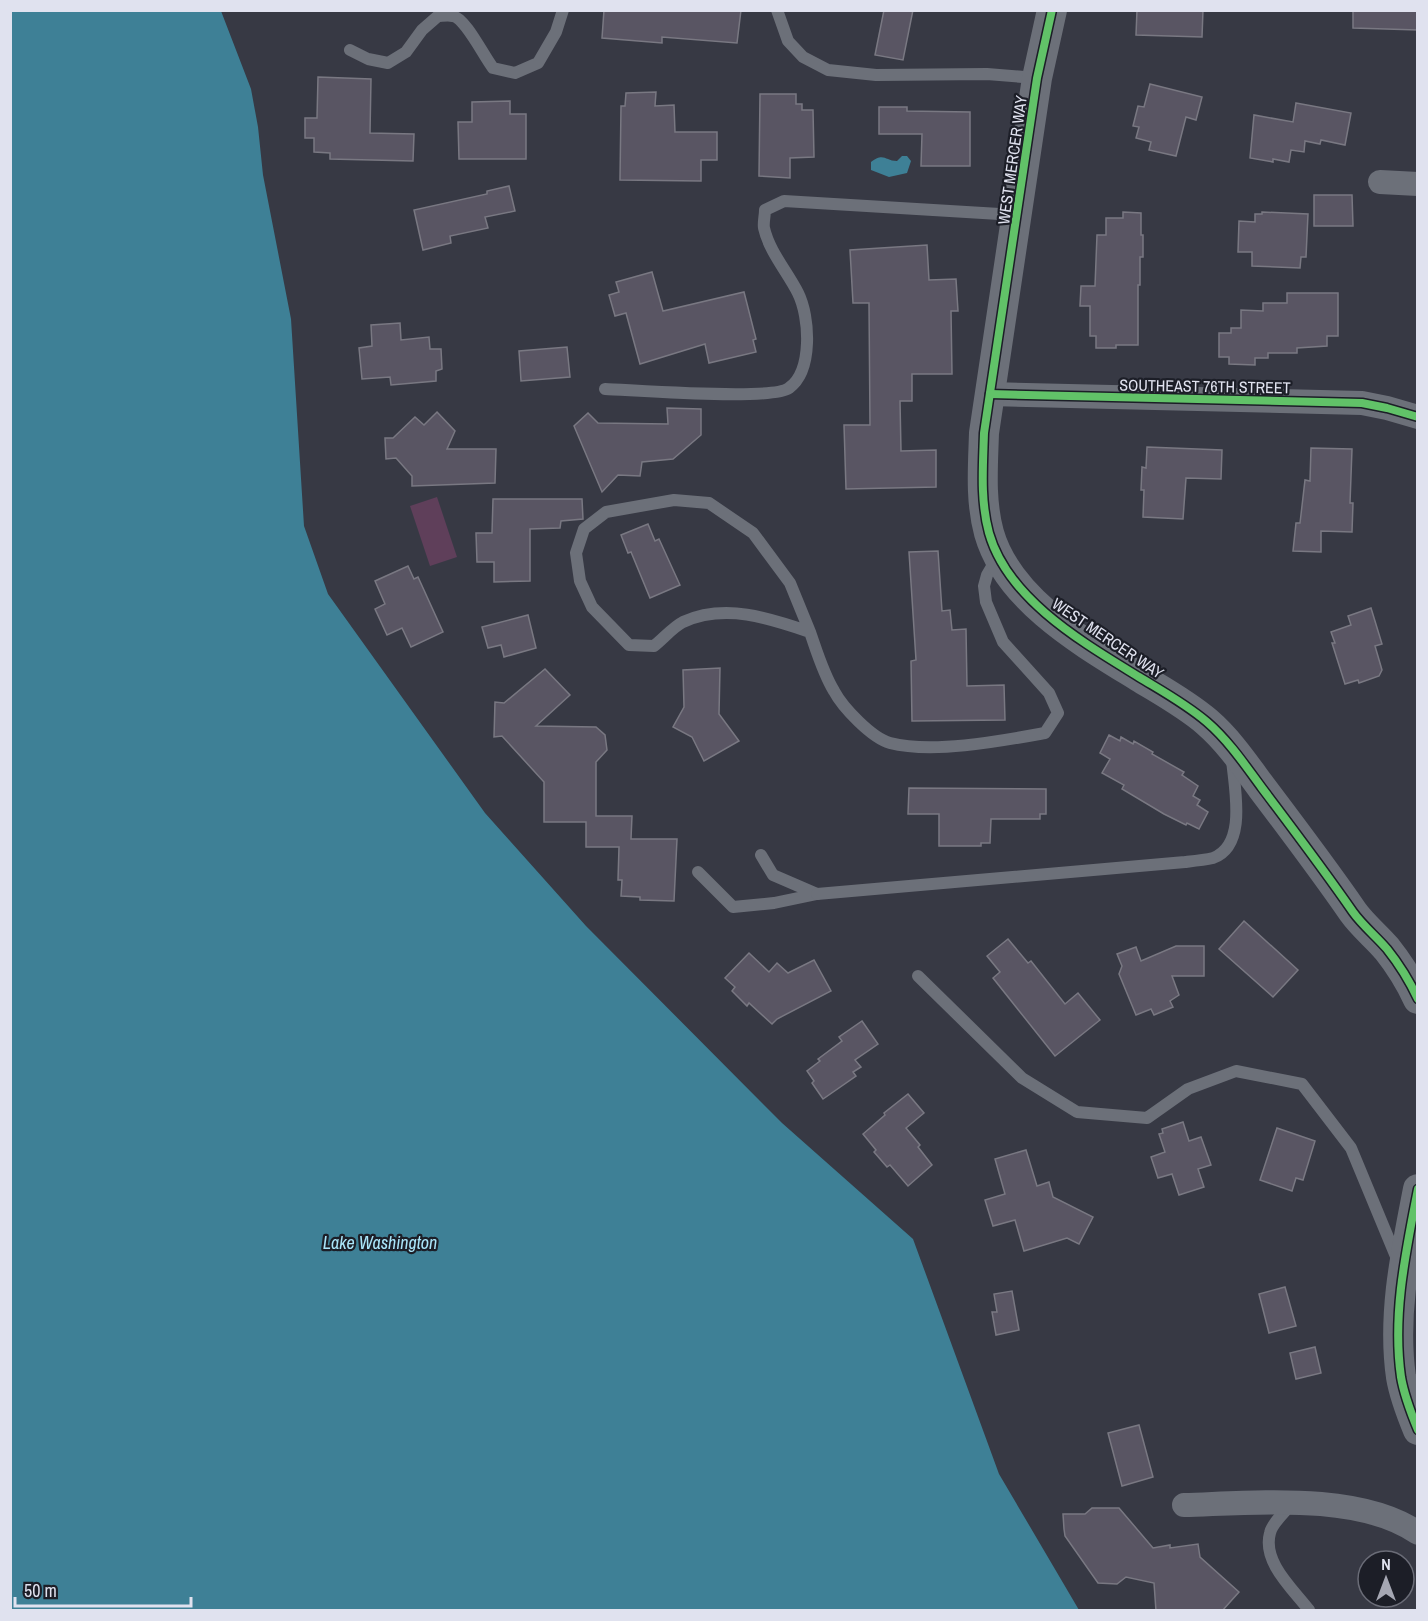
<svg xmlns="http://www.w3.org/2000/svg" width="1428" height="1621" font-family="'Archivo Narrow',sans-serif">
<rect width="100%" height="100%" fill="#373944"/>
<polygon fill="#5f3f5a" points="437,497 457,557 430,566 410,506"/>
<g fill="#3e8096">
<polygon points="11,10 221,11 251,89 258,127 263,175 291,319 304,526 328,594 485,813 586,926 782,1123 913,1239 999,1474 1079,1610 11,1610"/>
<path d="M902 156H907L911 161 907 173 889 177 871 170V162C884 152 885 161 897 161Z"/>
</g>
<g fill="#595563" stroke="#797882" stroke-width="1.5">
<polygon points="604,10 741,10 737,43 662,37 662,43 602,38"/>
<polygon points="884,10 913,10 903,60 875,55"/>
<polygon points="1137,10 1203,10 1202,37 1136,35"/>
<polygon points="1353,10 1418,10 1418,30 1353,28"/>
<polygon points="318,77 371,79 370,133 414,134 413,161 330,159 330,153 314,152 314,138 305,138 305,118 317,118"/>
<polygon points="1150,84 1202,97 1196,120 1186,117 1176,156 1149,150 1151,142 1136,138 1139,127 1133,126 1138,106 1144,107"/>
<polygon points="656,92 655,106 674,105 675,132 717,132 717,160 701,160 701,181 620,180 621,106 625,106 626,93"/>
<polygon points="760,94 796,94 796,104 802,104 802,110 813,110 814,157 790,158 790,178 759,176"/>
<polygon points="510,101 510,114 526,114 526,159 459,159 458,122 472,122 472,102"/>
<polygon points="1296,103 1351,113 1345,145 1321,140 1320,144 1305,141 1304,152 1291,150 1289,162 1273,159 1273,162 1250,158 1254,115 1293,122"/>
<polygon points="879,107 907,107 907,111 970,112 970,166 921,166 922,134 879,134"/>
<polygon points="509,186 515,211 485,217 488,228 450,236 451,243 423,250 414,210 487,194 487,191"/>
<polygon points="1314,195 1352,195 1353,226 1314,226"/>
<polygon points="1123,212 1141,213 1141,235 1143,235 1143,257 1140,257 1140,285 1138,285 1138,345 1116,345 1116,348 1096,348 1096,336 1090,336 1090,306 1080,306 1081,286 1095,286 1097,235 1106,235 1106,218 1123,218"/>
<polygon points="1262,212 1308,214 1306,257 1301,257 1300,268 1252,266 1252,252 1238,252 1239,221 1255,222 1255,214 1262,214"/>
<polygon points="927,245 929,280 956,279 958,311 951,311 952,374 912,374 912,401 900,401 901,451 936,450 936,487 846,489 844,425 870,425 869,303 853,303 850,250"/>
<polygon points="652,272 663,311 744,292 756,339 753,340 756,352 709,363 705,344 640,364 626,313 615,316 609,295 619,292 616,282"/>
<polygon points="1287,293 1338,293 1338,336 1327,336 1327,346 1297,348 1297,353 1268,353 1268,358 1255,358 1255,365 1229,364 1229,357 1219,357 1219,333 1231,333 1231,328 1241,328 1241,310 1263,311 1263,303 1287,303"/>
<polygon points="400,323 401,340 429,337 430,349 441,349 442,369 436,371 436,381 391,385 390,377 362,379 359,348 372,346 371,325"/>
<polygon points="567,347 570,377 521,381 519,351"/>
<polygon points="667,408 701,409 701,435 673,459 642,462 640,476 618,475 602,492 574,426 588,413 598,423 668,424"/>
<polygon points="437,412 455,431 447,449 496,449 495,483 412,486 412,476 396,458 386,459 385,438 393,438 415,417 424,425"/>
<polygon points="1147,447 1222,450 1221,479 1186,478 1183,519 1143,517 1144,490 1141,490 1142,467 1146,468"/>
<polygon points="1311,448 1352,449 1350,503 1353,503 1352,532 1321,531 1321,552 1293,551 1296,523 1300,523 1305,480 1310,481"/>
<polygon points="493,499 582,499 583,519 561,521 560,528 530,529 530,581 494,582 494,562 477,562 476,533 492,533"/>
<polygon points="648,524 655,541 659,539 680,585 650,598 631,552 628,553 621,535"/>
<polygon points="938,551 942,611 950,610 952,630 966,629 967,686 1004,685 1005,720 912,721 911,661 916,660 909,552"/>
<polygon points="408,566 414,579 418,577 443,632 411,647 402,628 387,635 375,609 385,604 375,581"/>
<polygon points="1371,608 1382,644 1375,646 1382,670 1379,676 1359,683 1358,680 1345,684 1332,643 1335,643 1331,632 1351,625 1348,616"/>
<polygon points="528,615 536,648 504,657 501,645 488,648 482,627"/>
<polygon points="720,668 719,714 739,741 704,761 692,737 673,727 684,707 683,670"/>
<polygon points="545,669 570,695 536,726 596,727 605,735 607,750 596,762 596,816 632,816 631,839 677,839 674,901 640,900 640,897 621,896 622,880 618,880 619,847 586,847 586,822 544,822 544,782 502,736 494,737 495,702 504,703"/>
<polygon points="1109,735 1120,741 1121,737 1133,744 1134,741 1153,752 1152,754 1184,772 1182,775 1198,786 1193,796 1200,800 1197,805 1208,812 1199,829 1187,823 1186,825 1164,814 1122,789 1124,785 1102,773 1110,759 1100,753"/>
<polygon points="909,788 1046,789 1046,814 1040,814 1040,819 991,819 990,843 981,843 981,846 939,846 939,814 908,814"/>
<polygon points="1244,921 1298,970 1273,997 1219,949"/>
<polygon points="1008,939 1028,963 1031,961 1065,1004 1078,993 1100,1020 1055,1056 993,978 1000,972 987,956"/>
<polygon points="1176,946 1204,946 1204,976 1172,976 1179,995 1170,1001 1173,1007 1154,1015 1151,1009 1136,1015 1119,974 1122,966 1117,954 1136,947 1141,961"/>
<polygon points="749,953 769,972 777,963 788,973 814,960 831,991 777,1019 772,1024 749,1003 747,1006 732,991 735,987 725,978"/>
<polygon points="862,1021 878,1044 855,1060 861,1067 853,1072 856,1076 823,1099 812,1083 814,1081 807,1071 820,1061 818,1059 842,1041 839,1037"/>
<polygon points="908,1094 924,1113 906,1128 920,1145 918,1147 932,1165 908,1186 890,1165 887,1167 874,1152 876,1150 863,1134 885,1115 884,1113"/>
<polygon points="1183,1122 1189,1141 1201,1137 1211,1165 1198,1169 1204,1187 1179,1195 1172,1174 1158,1178 1151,1157 1165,1152 1159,1134 1163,1133 1162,1129"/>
<polygon points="1277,1128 1315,1141 1303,1180 1296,1178 1292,1191 1260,1180"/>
<polygon points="1026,1150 1037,1186 1049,1182 1053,1197 1093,1217 1079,1244 1067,1238 1024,1251 1015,1220 993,1226 985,1200 1005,1194 995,1159"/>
<polygon points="1285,1287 1296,1326 1269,1333 1259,1294"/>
<polygon points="1012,1291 1019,1330 996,1335 992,1312 997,1312 994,1294"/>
<polygon points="1315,1347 1321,1373 1296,1379 1290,1353"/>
<polygon points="1139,1425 1153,1477 1122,1486 1108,1433"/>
<polygon points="1092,1508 1119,1508 1153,1548 1170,1545 1170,1548 1198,1544 1200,1557 1239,1592 1222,1611 1156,1611 1154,1583 1126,1577 1117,1584 1098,1583 1065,1536 1064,1529 1063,1514 1085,1514"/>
</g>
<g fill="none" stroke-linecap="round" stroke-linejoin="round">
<g stroke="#6c7079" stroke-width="12">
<polyline points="777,10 788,41 803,57 828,70 876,75 987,74 1036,78"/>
<path d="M350 50 368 59 388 63 406 52 422 30 438 16C442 16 448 15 453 16 466 19 483 55 493 68L515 73 538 63 556 32 563 10"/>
<path d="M605 389C634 390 772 401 789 388 813 371 810 317 798 293 788 273 769 251 764 228 763 223 765 216 765 210L784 201 1016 215"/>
<path d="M810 632 790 583 753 533 709 503 674 500 606 512 584 529 576 553 580 581 592 607 629 645 654 646C663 639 673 627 683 622 725 603 769 618 810 632 817 652 823 673 834 691 843 708 872 738 890 743 933 754 1001 741 1045 733L1058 713 1049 693 1003 642 986 602 984 586 987 575 997 558"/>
<polyline points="698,872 733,907 774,903 817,894 773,875 761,855"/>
<path d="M817 894 1185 862C1194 861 1204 860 1213 858 1248 845 1234 787 1232 759"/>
<polyline points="918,976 1022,1078 1077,1112 1147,1118 1188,1089 1236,1071 1302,1084 1351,1148 1397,1259"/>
<path d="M1292 1503C1286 1511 1272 1523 1270 1533 1262 1562 1293 1589 1309 1610"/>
</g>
<g stroke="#6c7079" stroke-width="24">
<polyline points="1380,182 1418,184"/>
<polyline points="990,394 1362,403 1387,408 1418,417"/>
<path d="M1184 1505C1253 1503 1359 1492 1418 1533"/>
</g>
<g stroke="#6c7079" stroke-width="30">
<path d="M1052 10 1037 78 984 433C983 466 980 500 989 533 1008 600 1084 643 1139 677 1162 691 1186 704 1207 722 1229 741 1245 765 1262 788 1293 829 1324 870 1353 912 1363 926 1376 936 1387 949 1399 964 1410 982 1418 999"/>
<path d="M1418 1189C1406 1251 1392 1314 1401 1377 1404 1395 1411 1413 1418 1430"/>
</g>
<g stroke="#1c1e27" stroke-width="11">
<g id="cycleway">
<path d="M1052 10 1037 78 984 433C983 466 980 500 989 533 1008 600 1084 643 1139 677 1162 691 1186 704 1207 722 1229 741 1245 765 1262 788 1293 829 1324 870 1353 912 1363 926 1376 936 1387 949 1399 964 1410 982 1418 999"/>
<polyline points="990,394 1362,403 1387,408 1418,417"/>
<path d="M1418 1189C1406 1251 1392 1314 1401 1377 1404 1395 1411 1413 1418 1430"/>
</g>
</g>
<use href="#cycleway" stroke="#61c268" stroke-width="8"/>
</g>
<g text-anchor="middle" stroke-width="4.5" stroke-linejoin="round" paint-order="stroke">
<g font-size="16" fill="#e0e2ef" stroke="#1c1e27">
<text transform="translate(1012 160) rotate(-82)" y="6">WEST MERCER WAY</text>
<text transform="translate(1205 386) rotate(1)" y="6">SOUTHEAST 76TH STREET</text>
<text transform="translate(1108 638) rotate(34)" y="6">WEST MERCER WAY</text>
</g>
<g font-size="18" font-style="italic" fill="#aae5f9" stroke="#1c1e27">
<text x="380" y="1249">Lake Washington</text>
</g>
</g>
<rect width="1428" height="1621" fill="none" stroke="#e0e2ef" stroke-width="24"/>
<g transform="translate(1386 1579)"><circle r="28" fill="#1c1e27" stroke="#6a6c77" stroke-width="1.5"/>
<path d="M0-4.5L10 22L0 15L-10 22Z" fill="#a5a7b3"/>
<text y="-9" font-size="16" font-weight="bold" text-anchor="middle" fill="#e0e2ef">N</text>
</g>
<path d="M15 1597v9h176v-9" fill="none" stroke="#e0e2ef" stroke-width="3"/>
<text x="24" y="1597" font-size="18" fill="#e0e2ef" stroke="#1c1e27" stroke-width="4.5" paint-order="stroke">50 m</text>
</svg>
